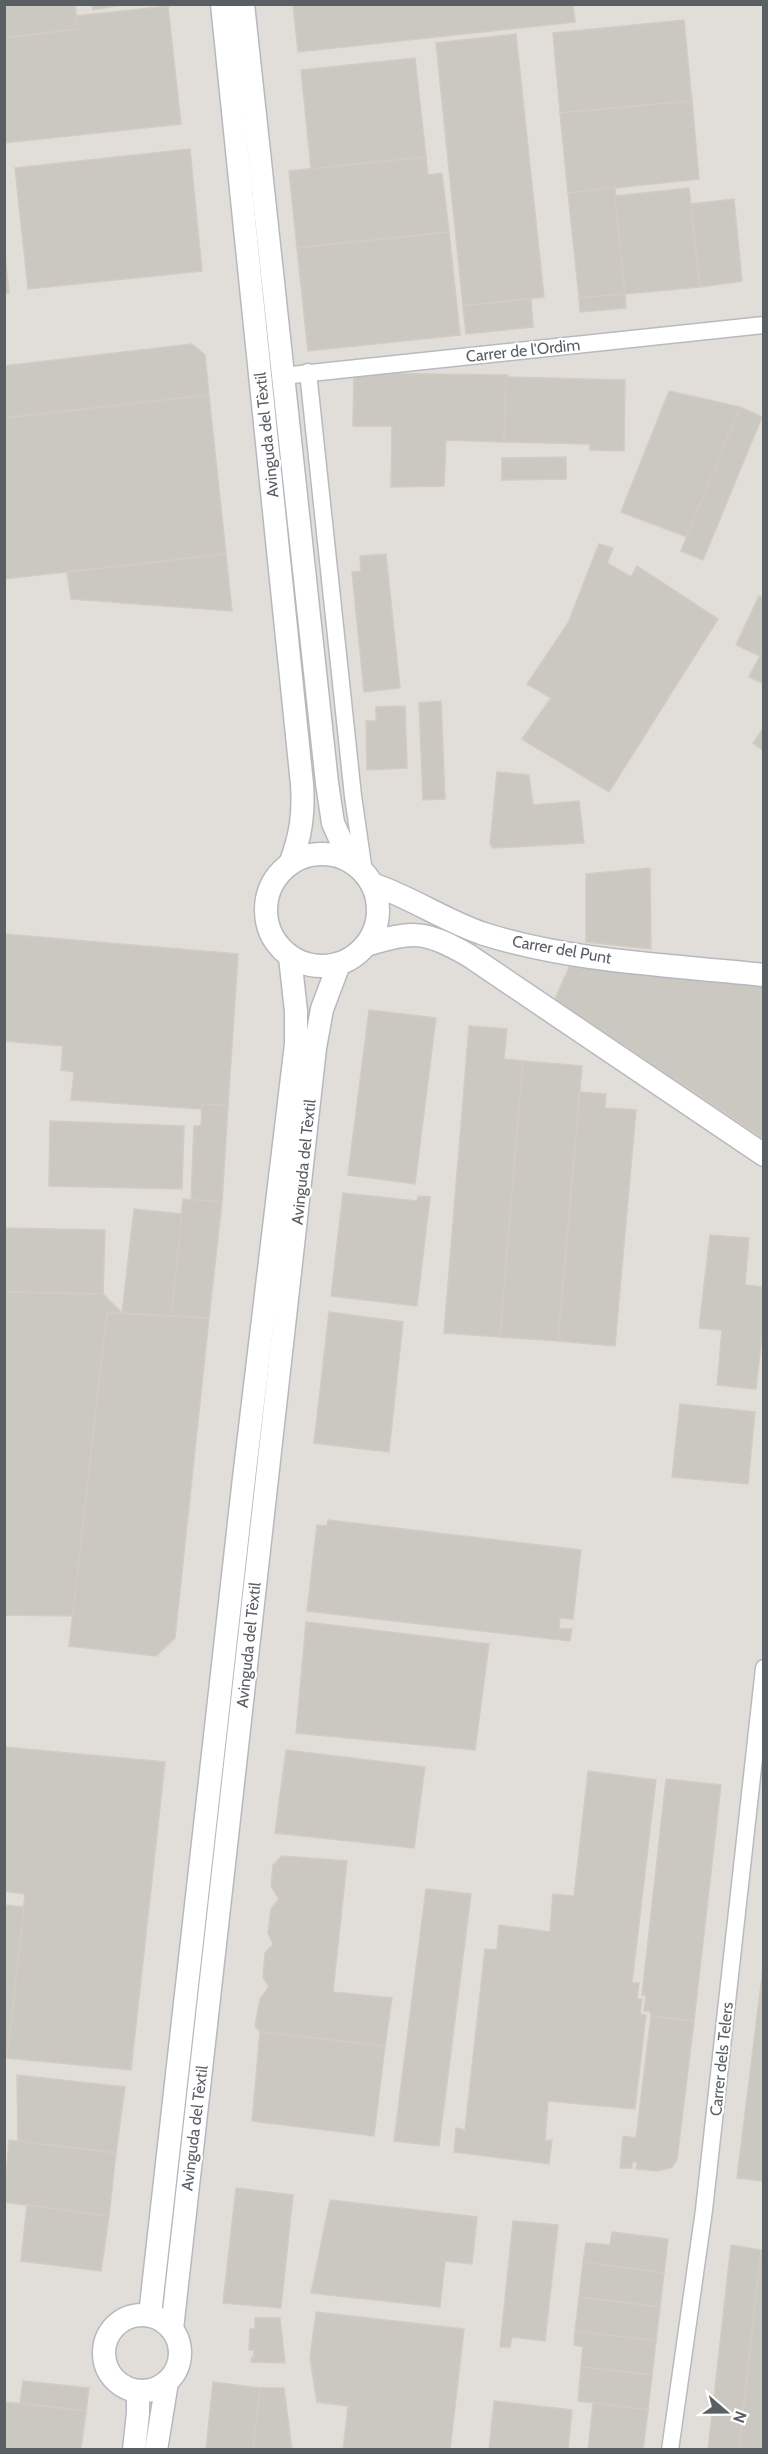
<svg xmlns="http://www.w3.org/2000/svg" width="768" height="2454" font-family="Cabin,sans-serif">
<rect width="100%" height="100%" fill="#eeebe1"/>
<rect fill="#e1ded9" x="5" y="5" width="758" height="2444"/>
<g fill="#cbc7c1" stroke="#d3ccc0" stroke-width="1.5">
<polygon points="4,4 75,4 78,29 4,38"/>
<polygon points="92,4 127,4 93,10"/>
<polygon points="293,4 573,4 575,22 298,52"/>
<polygon points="168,6 181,124 4,143 4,38 78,29 76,16"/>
<polygon points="684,20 692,101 560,113 553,33"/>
<polygon points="516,34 544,297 463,306 436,43"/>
<polygon points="415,58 426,157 311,169 301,70"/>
<polygon points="692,101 699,179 568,193 560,113"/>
<polygon points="190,149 202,271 28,289 15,168"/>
<polygon points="426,157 428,175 442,173 449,232 297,248 289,171"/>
<polygon points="615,187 625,294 579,298 568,193"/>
<polygon points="689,188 700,287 625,294 615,196"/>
<polygon points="734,199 742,281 700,287 691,204"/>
<polygon points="449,232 460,335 308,351 297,248"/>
<polygon points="4,246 9,293 4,294"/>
<polygon points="625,294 626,308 580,312 579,298"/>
<polygon points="531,299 533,327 466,334 463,306"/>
<polygon points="192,344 205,355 209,395 4,418 4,366"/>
<polygon points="354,373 508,375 504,442 446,440 444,486 391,487 392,426 353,426"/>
<polygon points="506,377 625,380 624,451 590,450 590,444 504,442"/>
<polygon points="669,391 740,407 687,537 621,512"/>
<polygon points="209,395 226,554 4,579 4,418"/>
<polygon points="740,407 762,417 703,560 681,551"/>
<polygon points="566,457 566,479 502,480 502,458"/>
<polygon points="599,544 613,548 607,563 631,577 637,566 718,619 609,792 522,739 551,698 527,684 568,623"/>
<polygon points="226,554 232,611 71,599 67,572"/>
<polygon points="386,554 400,688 364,692 352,572 361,571 360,556"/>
<polygon points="759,596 764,599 764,647 760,656 736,645"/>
<polygon points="764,648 764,684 749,677"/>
<polygon points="441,701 445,799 423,800 419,703"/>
<polygon points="405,706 407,768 367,770 366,721 376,721 376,707"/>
<polygon points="764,727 764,751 753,743"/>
<polygon points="497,772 529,775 533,805 579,801 584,843 493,848 490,844"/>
<polygon points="650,868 651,949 586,942 586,874"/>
<polygon points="4,934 238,954 228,1106 202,1104 201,1109 71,1100 74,1072 61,1070 63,1046 4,1041"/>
<polygon points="571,963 764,986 764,1139 555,999"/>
<polygon points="369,1010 436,1018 415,1184 348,1175"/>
<polygon points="469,1026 507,1029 504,1059 523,1061 500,1337 444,1333"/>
<polygon points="523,1061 582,1066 558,1341 500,1337"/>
<polygon points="580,1092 606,1094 605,1108 636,1110 615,1346 558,1341"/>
<polygon points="202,1104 228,1106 222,1202 191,1200 194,1126 201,1126"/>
<polygon points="50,1121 184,1126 182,1189 49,1186"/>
<polygon points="343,1193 417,1201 418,1196 430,1197 417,1306 331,1296"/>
<polygon points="183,1199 222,1202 209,1318 171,1316"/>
<polygon points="134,1209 182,1214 171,1316 122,1313"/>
<polygon points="4,1228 105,1230 103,1294 4,1292"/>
<polygon points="710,1235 749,1238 745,1285 764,1287 764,1317 756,1389 717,1385 722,1330 699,1328"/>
<polygon points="4,1292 103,1294 122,1313 107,1313 73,1616 4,1615"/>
<polygon points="329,1312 403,1322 389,1452 314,1443"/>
<polygon points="107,1313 209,1318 175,1638 156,1656 69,1646"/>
<polygon points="680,1404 755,1412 748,1484 672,1477"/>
<polygon points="328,1520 581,1550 573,1619 560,1618 559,1629 572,1629 570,1641 307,1611 317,1525 327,1526"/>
<polygon points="306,1622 489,1644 475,1750 296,1733"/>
<polygon points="4,1747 165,1762 131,2070 7,2058 25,1894 4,1891"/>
<polygon points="286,1750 425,1767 414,1848 275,1833"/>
<polygon points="588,1771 656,1780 632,1983 639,1983 637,1999 642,1999 640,2014 646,2015 635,2109 548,2101 545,2141 552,2140 549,2164 454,2152 456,2128 465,2130 485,1949 497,1950 499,1925 550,1932 553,1894 574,1896"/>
<polygon points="666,1779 721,1785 694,2021 651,2016 650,2011 644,2011 646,1996 642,1995"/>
<polygon points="282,1856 347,1861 333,1992 392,1998 385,2046 260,2032 255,2026 260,1999 269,1987 263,1977 265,1953 273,1944 268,1933 271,1909 279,1899 271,1886 273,1865"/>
<polygon points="426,1889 471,1894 439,2146 394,2141"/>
<polygon points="4,1905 24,1907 7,2058 4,2057"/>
<polygon points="764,1960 764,2181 737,2178"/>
<polygon points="651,2016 694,2021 677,2160 672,2167 658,2171 636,2169 637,2162 632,2162 632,2168 620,2168 623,2136 636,2138"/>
<polygon points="260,2032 385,2046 374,2136 252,2121"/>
<polygon points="17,2075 125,2087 116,2153 18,2142"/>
<polygon points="9,2140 116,2153 109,2216 4,2202"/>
<polygon points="236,2188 293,2195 281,2308 223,2303"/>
<polygon points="330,2200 477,2217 472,2264 445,2261 440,2307 311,2293"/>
<polygon points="27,2205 109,2216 101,2271 21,2261"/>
<polygon points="513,2221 558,2225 545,2341 512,2337 510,2347 500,2347"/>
<polygon points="612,2232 668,2239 664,2273 583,2262 586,2243 610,2245"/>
<polygon points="731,2245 761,2250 739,2450 708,2450"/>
<polygon points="761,2250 764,2250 764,2450 739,2450"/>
<polygon points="583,2262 664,2273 660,2307 579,2297"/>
<polygon points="579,2297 660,2307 656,2341 575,2331"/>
<polygon points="316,2312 464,2329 450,2450 343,2450 348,2406 317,2402 310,2358"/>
<polygon points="255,2318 280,2318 285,2363 251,2362 252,2357 254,2357 254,2350 249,2350 250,2329 255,2329"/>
<polygon points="575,2331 656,2341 652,2375 581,2367 583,2347 574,2345"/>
<polygon points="581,2367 652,2375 648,2410 578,2401"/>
<polygon points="23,2381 89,2388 86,2411 20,2403"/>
<polygon points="213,2382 260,2388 253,2450 206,2450"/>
<polygon points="260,2388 284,2388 292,2450 253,2450"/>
<polygon points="494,2401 572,2410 568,2450 489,2450"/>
<polygon points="4,2402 86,2411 81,2450 4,2450"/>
<polygon points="593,2403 648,2410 643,2450 588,2450"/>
</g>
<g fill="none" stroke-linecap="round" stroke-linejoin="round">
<g stroke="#b7babf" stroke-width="19">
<g id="street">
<polyline points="308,372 353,796 364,872"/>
<polyline points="282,376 764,325"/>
<polyline points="670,2450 704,2210 764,1668"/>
</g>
</g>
<g stroke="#b5b9bf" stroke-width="25">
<g id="secondary">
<path d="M222 4 302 784C304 813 301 836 290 864"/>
<polyline points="243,4 327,783 333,823 350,861"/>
<circle cx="322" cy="910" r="56"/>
<path d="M372 884C411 897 445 921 484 934 573 962 671 965 764 975"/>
<path d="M366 945C414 930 425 931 468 955L764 1155"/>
<circle cx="142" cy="2353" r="38"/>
<polyline points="150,2315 244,1478 296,1044 296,1011 290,957"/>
<polyline points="172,2329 315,1048 322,1009 339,964"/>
<polyline points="134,2450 138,2413 138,2391"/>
<polyline points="156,2450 167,2382"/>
</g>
</g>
<use href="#street" stroke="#fff" stroke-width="16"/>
<use href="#secondary" stroke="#fff" stroke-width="22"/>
</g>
<g text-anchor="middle" stroke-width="4.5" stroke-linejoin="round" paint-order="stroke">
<g font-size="16" fill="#5a5f64" stroke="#fff">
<text transform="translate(523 350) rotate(-6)" y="6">Carrer de l'Ordim</text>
<text transform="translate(266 435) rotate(-96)" y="6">Avinguda del Tèxtil</text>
<text transform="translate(562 949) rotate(10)" y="6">Carrer del Punt</text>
<text transform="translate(303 1162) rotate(-84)" y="6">Avinguda del Tèxtil</text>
<text transform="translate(248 1645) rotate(-84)" y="6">Avinguda del Tèxtil</text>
<text transform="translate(721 2059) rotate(-84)" y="6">Carrer dels Telers</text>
<text transform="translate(194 2128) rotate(-83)" y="6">Avinguda del Tèxtil</text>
</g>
</g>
<rect width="768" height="2454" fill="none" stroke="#5a5f64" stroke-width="12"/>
<g transform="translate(726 2412) rotate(110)" stroke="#ffffff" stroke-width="4.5" paint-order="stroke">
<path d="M0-4.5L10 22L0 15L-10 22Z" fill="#5a5f64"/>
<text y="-9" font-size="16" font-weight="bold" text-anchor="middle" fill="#5a5f64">N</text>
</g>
</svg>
